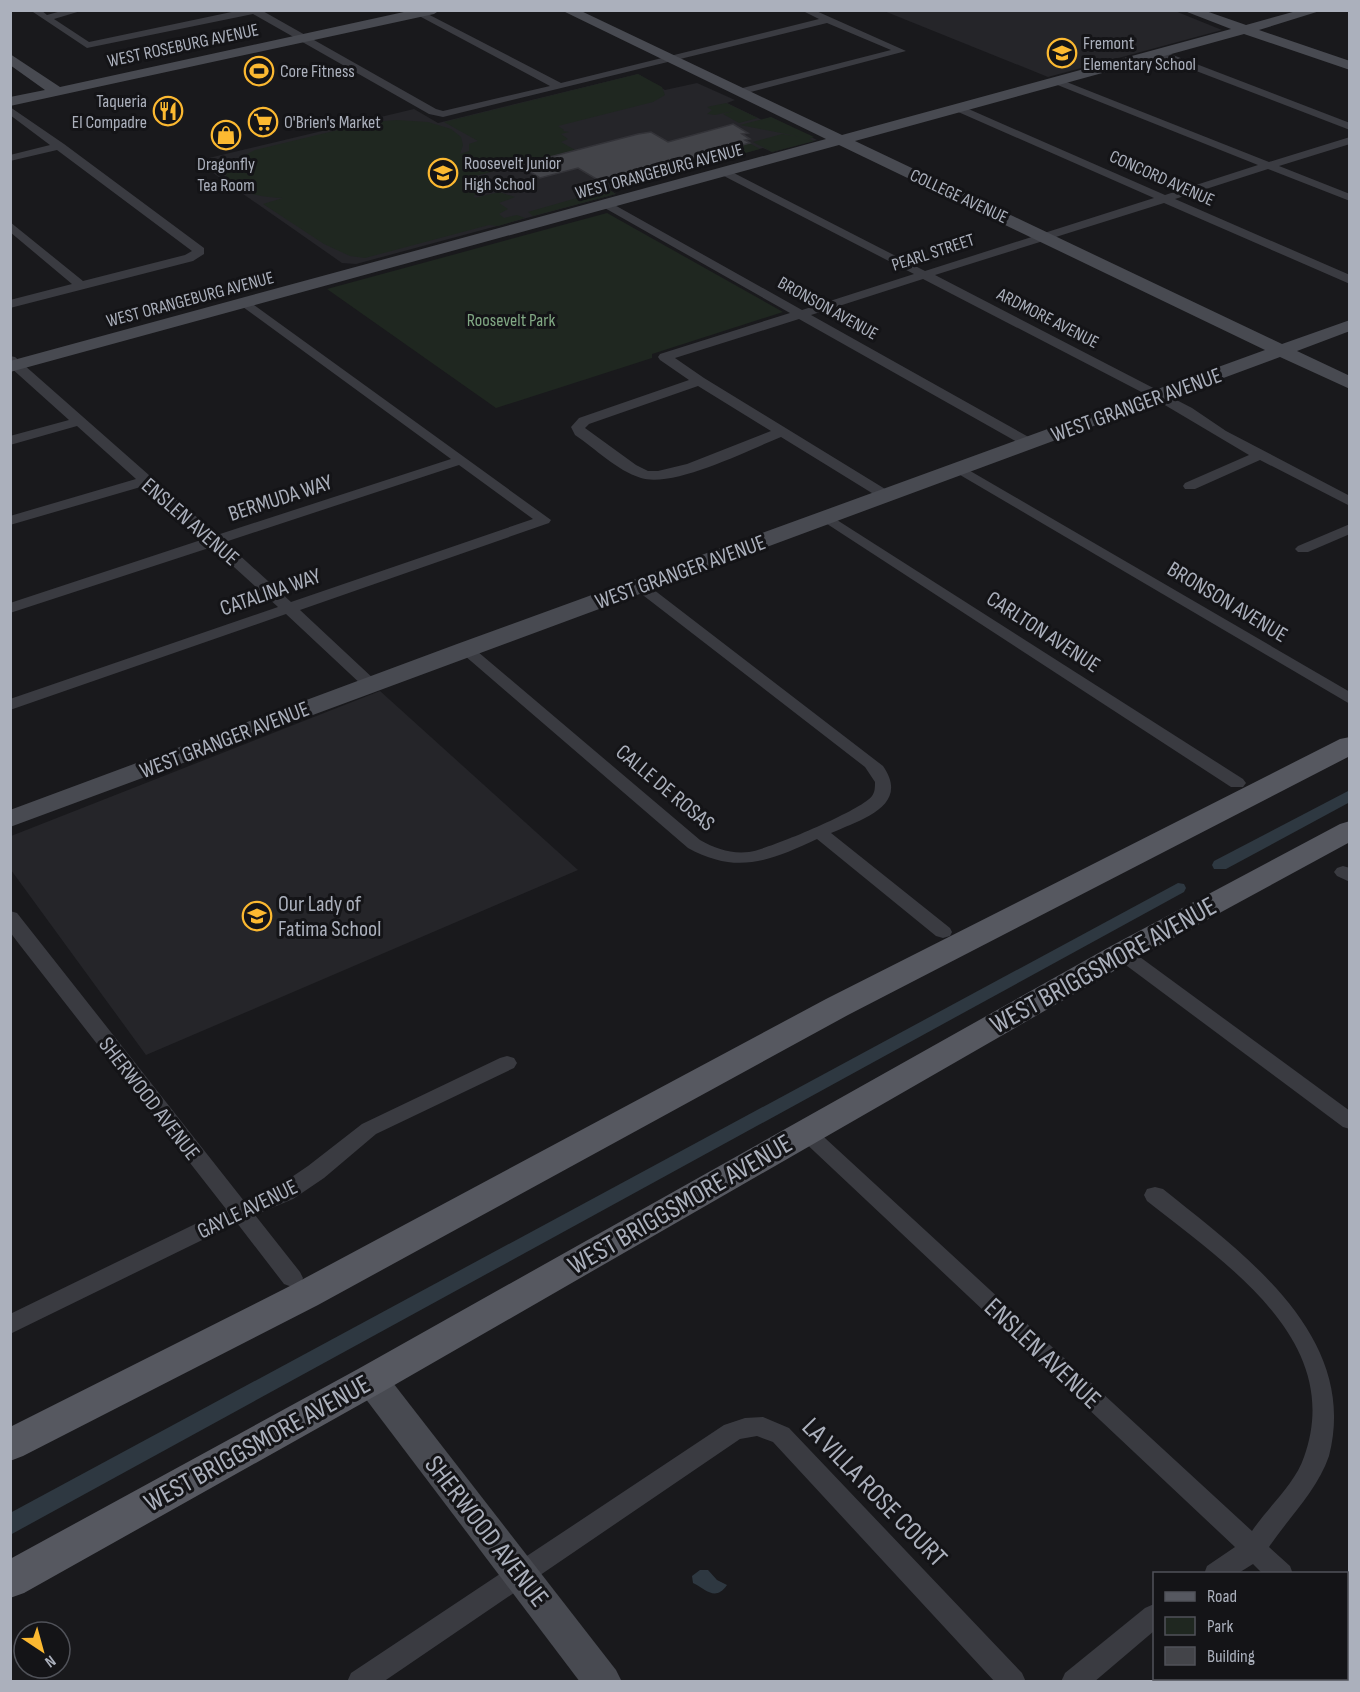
<svg xmlns="http://www.w3.org/2000/svg" width="1360" height="1692" font-family="'Sofia Sans Condensed',sans-serif">
<rect width="100%" height="100%" fill="#19191c"/>
<g fill="#252529">
<polygon points="884,11 1175,11 1222,30 1048,77"/>
<polygon points="638,74 665,90 697,83 735,100 727,103 758,118 762,120 771,117 817,140 772,152 763,148 616,186 608,189 616,194 356,264 342,263 196,161 414,109 438,123"/>
<polygon points="380,691 578,870 146,1055 11,870 11,836"/>
</g>
<g fill="#1f2720">
<path d="M638 74 662 87 665 95 653 102 558 126 564 130 563 131 569 132 561 134 568 139 561 142 575 150 472 177 491 189 473 196 475 198 499 192 515 197 499 203 508 209 499 214 504 218 517 215 525 218 498 226 489 225 365 258 350 256 324 244 263 204 283 198C264 197 237 195 226 176L229 165 235 160 255 150 371 122 397 120 428 122 451 129 461 137 463 145 460 154 469 151V144L478 141 444 122Z"/>
<polygon points="726,103 758,118 739,123 723,114 733,111 715,115 707,114 712,110 707,107"/>
<polygon points="771,117 814,137 809,139 814,141 772,152 753,142 782,134 801,137 740,125"/>
<polygon points="749,143 760,149 692,168 681,162"/>
<polygon points="677,163 688,169 618,188 609,182"/>
<polygon points="602,186 616,194 533,216 528,212 591,194 591,189"/>
<polygon points="607,213 783,312 652,354 652,358 496,408 327,289"/>
</g>
<path fill="#2e3841" d="M700 1570H708L717 1580 727 1585C715 1602 706 1589 693 1583L692 1576Z"/>
<g fill="none" stroke-linecap="round" stroke-linejoin="round">
<g fill="#2e3841" fill-rule="evenodd">
<polygon points="1350,790 1350,802 1226,869 1214,869 1212,865 1214,861"/>
<polygon points="1178,883 1184,884 1186,888 1184,892 10,1535 10,1513"/>
</g>
</g>
<polygon fill="#434449" stroke="#333338" stroke-width="1.5" points="733,124 748,133 742,134 750,139 745,140 750,143 603,183 578,168 540,178 519,165 638,134 651,132 668,142"/>
<g fill="none" stroke-linecap="round" stroke-linejoin="round">
<g fill="#3a3b41" fill-rule="evenodd">
<polygon points="30,10 41,10 47,15 65,10 84,10 54,19 89,42 241,10 261,10 436,109 443,111 550,86 408,10 420,10 561,83 819,19 801,10 814,10 906,51 743,94 735,94 735,90 891,50 827,23 443,117 429,114 253,14 87,48"/>
<polygon points="1157,52 1165,52 1350,123 1350,130 1157,56"/>
<path d="M1059 79 1269 162 1350 137V144L1279 166 1350 194V201L1268 169 1175 199 1350 275V284L1164 203 935 275 1192 408 1226 431 1350 496V506L1260 460 1195 489H1185L1183 486 1185 483 1249 455 1153 398 923 279 811 315 1034 440 1036 443 1034 446H1024L799 319 675 358 704 378 890 492 892 495 890 498H880L781 437C748 450 674 488 641 478 616 470 596 449 575 435L571 427 579 418 689 380 660 360 658 357 660 354 790 313 603 207V203H611L802 310 914 274 722 175V171H730L925 271 1154 198 956 111V107H964L1165 195 1258 165 1055 84 1054 82ZM698 386 771 431 687 464 658 471H648L636 465 585 428 589 424Z"/>
<polygon points="10,107 64,144 204,248 204,254 193,261 10,308 10,300 72,284 10,232 10,222 83,281 185,255 192,251 57,150 10,161 10,155 50,145 10,115"/>
<path d="M247 300 551 520 549 523 300 610 376 681 378 684 376 687H364L286 614 10 710V699L278 607 212 547 10 613V603L204 539 144 486 10 525V516L136 479 77 426 10 445V436L69 420 10 367V356L15 357 217 535 451 459 243 307 241 304ZM459 465 533 519 291 602 225 542Z"/>
<polygon points="960,465 1350,692 1350,704 955,472 953,469"/>
<polygon points="826,513 1243,779 1246,783 1243,787 1231,787 821,520 819,517 821,514"/>
<polygon points="1350,524 1350,534 1308,552 1298,552 1295,549 1298,546"/>
<path d="M640 581 645 583 883 766C911 806 860 820 831 833L950 928 952 932 950 936 943 938 936 936 817 839C770 861 737 875 688 848L457 649 459 646H471L700 840C716 849 731 854 749 852 769 849 862 810 872 796 875 792 875 787 875 782L865 767 635 589 632 586Z"/>
<polygon points="1343,866 1350,868 1350,882 1337,876 1334,872 1337,868"/>
<polygon points="10,911 17,913 244,1201 277,1187 308,1166 362,1124 500,1058 507,1056 514,1058 517,1063 514,1068 376,1134 324,1178 293,1199 255,1215 300,1272 303,1278 300,1284 292,1287 284,1284 237,1223 10,1334 10,1314 226,1209 19,944 10,932"/>
<polygon points="1122,947 1129,949 1350,1111 1350,1129 1343,1127 1115,957 1112,953 1115,949"/>
<path d="M806 1124 813 1127 1252 1531C1268 1507 1295 1484 1304 1457 1346 1340 1223 1262 1147 1201L1144 1195 1147 1189 1155 1187 1163 1189C1242 1253 1360 1335 1329 1456 1317 1491 1289 1517 1269 1547L1290 1566 1293 1574H1263L1253 1564 1237 1574H1204L1207 1566 1235 1547 799 1137 796 1132 799 1127Z"/>
<polygon points="763,1417 789,1428 1022,1673 1026,1682 995,1682 773,1442 757,1436 740,1439 383,1682 347,1682 351,1673 724,1425 745,1418"/>
<polygon points="1154,1604 1154,1631 1094,1682 1061,1682 1065,1673 1145,1608"/>
<polygon points="1346,1622 1350,1624 1350,1649 1346,1647"/>
</g>
<g fill="#484a51" fill-rule="evenodd">
<polygon points="413,10 440,10 434,14 10,106 10,97 45,90 10,65 10,54 60,87"/>
<polygon points="561,10 579,10 842,135 1231,29 1182,10 1203,10 1246,25 1300,10 1323,10 1259,30 1350,61 1350,70 1244,34 855,141 1282,344 1350,320 1350,331 1297,351 1350,376 1350,389 1280,357 10,827 10,810 457,644 1265,350 839,145 10,372 10,361 826,139"/>
<polygon points="371,1366 383,1370 616,1670 622,1682 580,1682 359,1390 354,1380 359,1370"/>
</g>
<g fill="#565860" fill-rule="evenodd">
<polygon points="1350,737 1350,756 848,1015 318,1305 23,1456 10,1461 10,1427 292,1285 826,999 1340,739"/>
<polygon points="1350,821 1350,842 1133,960 384,1391 24,1593 10,1598 10,1559 358,1369 1111,946 1340,824"/>
</g>
</g>
<defs>
<g id="school-ring" transform="scale(1.5)"><circle r="9.5" fill="#141417" stroke="#fcb931" stroke-width="1.5"/><path d="M0-5L7-2L0 1L-7-2ZM-4 1L0 2.5L4 1V4Q0 6-4 4Z" fill="#fcb931"/></g>
<g id="stadium-ring" transform="scale(1.5)"><circle r="9.5" fill="#141417" stroke="#fcb931" stroke-width="1.5"/><path d="M0-5a6.5 5 0 1 0 0 10a6.5 5 0 1 0 0-10ZM-3.5-1.8h7v3.6h-7Z" fill="#fcb931"/></g>
<g id="restaurant-ring" transform="scale(1.5)"><circle r="9.5" fill="#141417" stroke="#fcb931" stroke-width="1.5"/><path d="M-5-6h1v4h1v-4h1v4h1v-4h1v5L-1.5 .5V6h-2V.5L-5-1ZM5-6V6H3V1.5H1.5Q1.5-4 5-6Z" fill="#fcb931"/></g>
<g id="supermarket-ring" transform="scale(1.5)"><circle r="9.5" fill="#141417" stroke="#fcb931" stroke-width="1.5"/><path d="M-6-5.5h2.5l.6 2H6L4.5 2H-2.5L-4.4-4H-6ZM-1.5 3.2a1.3 1.3 0 1 0 .1 0ZM3 3.2a1.3 1.3 0 1 0 .1 0Z" fill="#fcb931"/></g>
<g id="shop-ring" transform="scale(1.5)"><circle r="9.5" fill="#141417" stroke="#fcb931" stroke-width="1.5"/><path d="M-5-2.5h2.3a2.7 3.5 0 0 1 5.4 0H5L5.5 6h-11ZM-1.5-2.5h3a1.5 2.3 0 0 0-3 0Z" fill="#fcb931"/></g>
</defs>
<g fill-rule="evenodd">
<use href="#school-ring" x="1062" y="53"/>
<use href="#stadium-ring" x="259" y="71"/>
<use href="#restaurant-ring" x="168" y="111"/>
<use href="#supermarket-ring" x="263" y="122"/>
<use href="#shop-ring" x="226" y="135"/>
<use href="#school-ring" x="443" y="173"/>
<use href="#school-ring" x="257" y="916"/>
</g>
<g text-anchor="middle" stroke-width="6" stroke-linejoin="round" paint-order="stroke">
<g font-size="18" fill="#abb0bc" stroke="#141417" text-anchor="start">
<text x="1083" y="49">Fremont<tspan x="1083" dy="21">Elementary School</tspan></text>
<text x="280" y="77">Core Fitness</text>
<text x="147" y="107" text-anchor="end">Taqueria<tspan x="147" dy="21">El Compadre</tspan></text>
<text x="284" y="128">O'Brien's Market</text>
<text x="464" y="169">Roosevelt Junior<tspan x="464" dy="21">High School</tspan></text>
<text x="226" y="170" text-anchor="middle">Dragonfly<tspan x="226" dy="21">Tea Room</tspan></text>
</g>
<g font-size="18" fill="#abb0bc" stroke="#141417">
<text transform="translate(183 45) rotate(-12)" y="6">WEST ROSEBURG AVENUE</text>
<text transform="translate(659 171) rotate(-15)" y="6">WEST ORANGEBURG AVENUE</text>
<text transform="translate(1162 178) rotate(24)" y="6">CONCORD AVENUE</text>
<text transform="translate(959 196) rotate(25)" y="6">COLLEGE AVENUE</text>
<text transform="translate(933 252) rotate(-18)" y="6">PEARL STREET</text>
<text transform="translate(190 299) rotate(-15)" y="6">WEST ORANGEBURG AVENUE</text>
<text transform="translate(828 308) rotate(29)" y="6">BRONSON AVENUE</text>
<text transform="translate(1048 318) rotate(27)" y="6">ARDMORE AVENUE</text>
</g>
<g font-size="18" fill="#81a884" stroke="#141417">
<text x="511" y="326">Roosevelt Park</text>
</g>
<g font-size="22" fill="#abb0bc" stroke="#141417">
<text transform="translate(1136 404) rotate(-20)" y="8">WEST GRANGER AVENUE</text>
<text transform="translate(280 497) rotate(-18)" y="8">BERMUDA WAY</text>
<text transform="translate(191 521) rotate(41)" y="8">ENSLEN AVENUE</text>
<text transform="translate(680 571) rotate(-20)" y="8">WEST GRANGER AVENUE</text>
<text transform="translate(270 591) rotate(-19)" y="8">CATALINA WAY</text>
<text transform="translate(1228 601) rotate(31)" y="8">BRONSON AVENUE</text>
<text transform="translate(1044 631) rotate(33)" y="8">CARLTON AVENUE</text>
<text transform="translate(224 739) rotate(-21)" y="8">WEST GRANGER AVENUE</text>
<text transform="translate(666 787) rotate(40)" y="8">CALLE DE ROSAS</text>
<text transform="translate(150 1098) rotate(52)" y="8">SHERWOOD AVENUE</text>
<text transform="translate(247 1208) rotate(-26)" y="8">GAYLE AVENUE</text>
</g>
<g font-size="22" fill="#abb0bc" stroke="#141417" text-anchor="start">
<text x="278" y="911">Our Lady of<tspan x="278" dy="25">Fatima School</tspan></text>
</g>
<g font-size="27" fill="#abb0bc" stroke="#141417">
<text transform="translate(1103 965) rotate(-29)" y="9">WEST BRIGGSMORE AVENUE</text>
<text transform="translate(680 1204) rotate(-30)" y="9">WEST BRIGGSMORE AVENUE</text>
<text transform="translate(1043 1353) rotate(43)" y="9">ENSLEN AVENUE</text>
<text transform="translate(257 1443) rotate(-29)" y="9">WEST BRIGGSMORE AVENUE</text>
<text transform="translate(875 1492) rotate(46)" y="9">LA VILLA ROSE COURT</text>
<text transform="translate(487 1531) rotate(52)" y="9">SHERWOOD AVENUE</text>
</g>
</g>
<rect width="1360" height="1692" fill="none" stroke="#abb0bc" stroke-width="24"/>
<rect x="1153" y="1572" width="195" height="108" fill="#141417" stroke="#505259" stroke-width="1.5"/>
<rect x="1165" y="1592" width="30" height="9" fill="#565860" stroke="#505259" stroke-width="1.5"/>
<text x="1207" y="1602" font-size="18" fill="#abb0bc">Road</text>
<rect x="1165" y="1617" width="30" height="18" fill="#1f2720" stroke="#505259" stroke-width="1.5"/>
<text x="1207" y="1632" font-size="18" fill="#abb0bc">Park</text>
<rect x="1165" y="1647" width="30" height="18" fill="#434449" stroke="#505259" stroke-width="1.5"/>
<text x="1207" y="1662" font-size="18" fill="#abb0bc">Building</text>
<g transform="translate(42 1650) rotate(144)"><circle r="28" fill="#141417" stroke="#505259" stroke-width="1.5"/>
<path d="M0-4.5L10 22L0 15L-10 22Z" fill="#fcb931"/>
<text y="-9" font-size="16" font-weight="bold" text-anchor="middle" fill="#abb0bc">N</text>
</g>
</svg>
